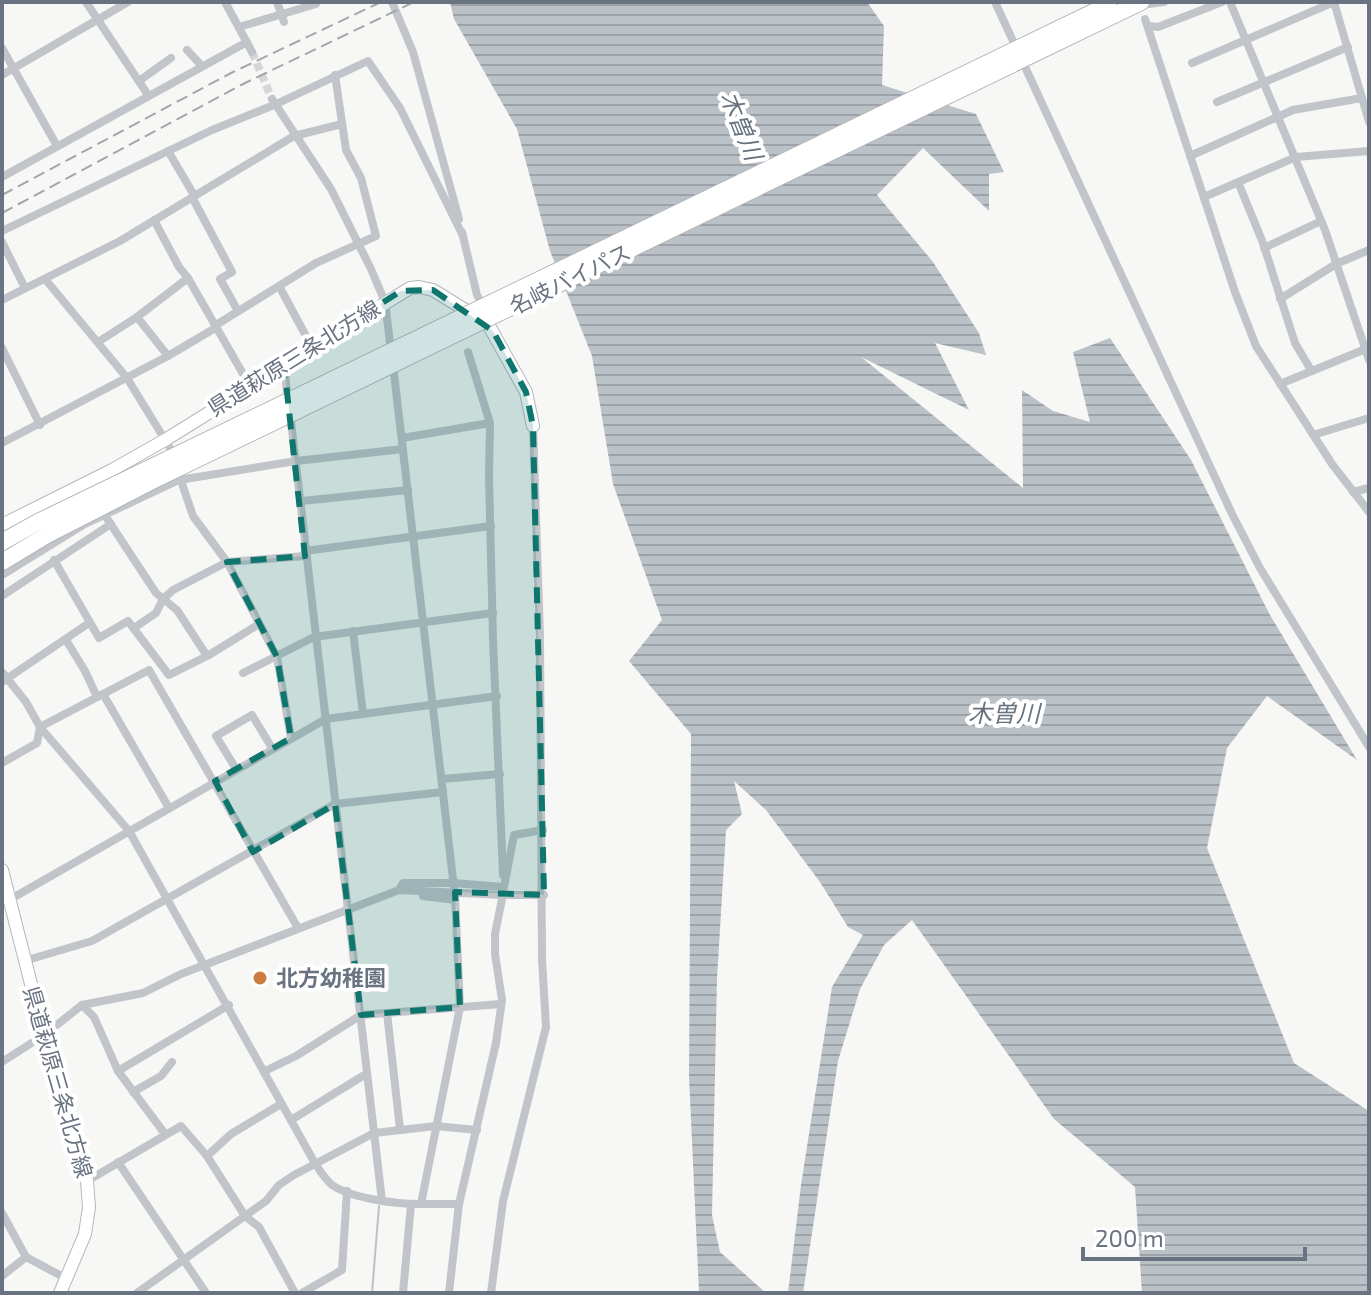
<svg xmlns="http://www.w3.org/2000/svg" width="1371" height="1295" font-family="'Exo 2','Noto Sans JP',sans-serif">
<defs>
<pattern id="water-rules" width="6" height="5" patternUnits="userSpaceOnUse" patternTransform="scale(2)"><rect width="6" height="5" fill="#bbc2c7"/><path d="M0 2.5h6" fill="none" stroke="#9ca2a7"/></pattern>
</defs>
<rect width="100%" height="100%" fill="#f7f7f5"/>
<polygon fill="url(#water-rules)" points="450,2 867,2 884,26 882,85 976,114 1004,172 989,174 989,211 923,148 877,195 933,262 979,333 986,355 935,343 969,410 861,357 1023,488 1022,390 1053,411 1090,422 1073,352 1110,338 1191,460 1270,615 1357,760 1267,696 1227,748 1207,848 1294,1063 1369,1111 1369,1293 1142,1293 1135,1187 1054,1119 912,920 884,945 860,989 838,1061 803,1293 788,1293 801,1185 832,987 863,935 848,927 820,882 766,810 734,781 742,814 726,830 717,979 712,1215 720,1252 766,1293 699,1293 689,1076 691,734 629,661 662,620 613,484 592,356 550,251 517,129 454,19"/>
<g fill="none" stroke-linecap="round" stroke-linejoin="round">
<polyline stroke="#bbc2c7" stroke-width="2" points="372,1293 379,1206"/>
<polyline stroke="#d4d6d8" stroke-width="8" stroke-dasharray="8 4" stroke-linecap="butt" points="252,52 272,99"/>
<g stroke="#b4b7bc" stroke-width="14">
<g id="secondary">
<polyline points="2,525 112,470 165,440 410,288 419,287 433,290 488,324 526,392 533,426"/>
<polyline points="2,870 44,1035 87,1181 89,1207 85,1234 60,1293"/>
</g>
</g>
<g stroke="#b3b5b9" stroke-width="18">
<polyline id="highway" points="1114,15 1141,2"/>
</g>
<g stroke="#c1c4c8" stroke-width="8">
<polyline points="86,2 148,95"/>
<polyline points="225,2 252,52"/>
<polyline points="277,2 284,22"/>
<polyline points="392,2 413,52 459,219"/>
<polyline points="995,2 1232,514 1260,568 1369,747"/>
<polyline points="1230,2 1325,230 1369,360"/>
<polyline points="1334,2 1369,122"/>
<polyline points="1141,5 1164,2"/>
<polyline points="1145,19 1235,292 1256,346 1332,464 1369,512"/>
<polyline points="1148,26 1158,27 1222,2"/>
<polyline points="239,27 316,4 316,2"/>
<polyline points="2,48 57,146"/>
<polyline points="187,50 202,66"/>
<polyline points="1192,63 1334,2"/>
<polyline points="2,75 128,2"/>
<polyline points="139,81 171,58"/>
<polyline points="272,99 331,189 371,269 385,302 391,351"/>
<polyline points="1217,102 1348,47"/>
<polyline points="168,151 194,195"/>
<polyline points="1190,156 1293,110 1362,98"/>
<polyline points="2,177 247,42"/>
<polyline points="1238,182 1263,243 1295,343 1311,370"/>
<polyline points="192,197 232,272 220,279 238,311"/>
<polyline points="1204,197 1296,157 1369,151"/>
<polyline points="154,220 179,267 188,278 250,386"/>
<polyline points="2,231 212,130 274,105 368,61 400,108 463,236"/>
<polyline points="462,232 477,295 484,307"/>
<polyline points="2,242 25,288"/>
<polyline points="1264,248 1321,221"/>
<polyline points="45,279 127,378 170,448 193,516 227,562 277,657 291,738"/>
<polyline points="279,286 312,347"/>
<polyline points="1280,299 1336,264 1369,250"/>
<polyline points="2,300 120,241 294,136 342,124"/>
<polyline points="137,317 168,356"/>
<polyline points="216,325 316,263 376,236 361,178 346,150 335,75"/>
<polyline points="98,342 137,317 188,278"/>
<polyline points="2,348 40,425"/>
<polyline points="468,352 490,423 489,476 493,639 503,875"/>
<polyline points="284,365 288,400"/>
<polyline points="393,365 454,888"/>
<polyline points="1280,384 1368,348"/>
<polyline points="290,413 382,1201"/>
<polyline points="1313,435 1369,418"/>
<polyline points="402,438 490,423"/>
<polyline points="2,443 168,356 217,327"/>
<polyline points="1353,492 1369,488"/>
<polyline points="302,501 408,490"/>
<polyline points="104,514 156,593 177,610 207,656"/>
<polyline points="305,551 491,526"/>
<polyline points="54,560 99,638 128,621 169,675 209,655 259,624"/>
<polyline points="2,575 83,525 179,480 296,461 403,449"/>
<polyline points="2,596 111,524"/>
<polyline points="134,628 156,613 163,599 173,590 227,562 305,556"/>
<polyline points="353,631 363,714"/>
<polyline points="66,640 85,671 97,697"/>
<path d="M2 672 26 702 40 727 129 831 316 1165C321 1172 326 1180 332 1185 353 1199 397 1204 421 1204L460 1007 455 896"/>
<polyline points="243,673 314,637 493,613"/>
<polyline points="2,682 89,623"/>
<polyline points="103,694 169,808"/>
<polyline points="2,763 37,743 40,727 149,670 298,928"/>
<polyline points="236,769 216,736 252,715 272,748"/>
<polyline points="442,779 500,774"/>
<polyline points="399,890 503,895 544,895"/>
<polyline points="423,896 455,900"/>
<polyline points="9,900 326,719 497,696"/>
<polyline points="24,961 92,941 335,804 443,792"/>
<polyline points="82,1005 94,1017 118,1071 165,1134"/>
<polyline points="387,1013 400,1129"/>
<polyline points="2,1062 44,1035 82,1005 143,993 181,974 399,890 403,883 453,883 504,887 514,835 543,830"/>
<polyline points="118,1071 229,1005"/>
<polyline points="265,1071 296,1056 361,1015 501,1004"/>
<polyline points="133,1092 161,1076 172,1062"/>
<polyline points="291,1120 366,1074"/>
<polyline points="207,1156 231,1134 281,1104"/>
<polyline points="118,1162 206,1293"/>
<polyline points="87,1181 181,1126 207,1156 245,1216 259,1227 295,1293"/>
<polyline points="421,1204 459,1204"/>
<polyline points="2,1213 26,1257 67,1279"/>
<polyline points="2,1276 26,1257"/>
<polyline points="137,1293 266,1201 279,1185 294,1175 374,1133 436,1126 477,1130"/>
<polyline points="302,1293 342,1270 347,1191"/>
<polyline points="403,1293 411,1204"/>
<polyline points="449,1293 459,1204 496,1043 502,1000 495,954 495,934 502,899"/>
<polyline points="491,1293 503,1201 546,1027 542,959 540,637 533,426"/>
</g>
<use href="#secondary" stroke="#fff" stroke-width="12"/>
<use href="#highway" stroke="#fff" stroke-width="16"/>
<g stroke="#a3a7ad" stroke-width="2" stroke-dasharray="12 6" stroke-linecap="butt">
<polyline points="2,195 231,73 381,2"/>
<polyline points="2,213 243,84 414,2"/>
</g>
<g stroke="#b3b5b9" stroke-width="18" stroke-linecap="butt">
<g id="highway-bridge">
<polyline points="2,542 38,522 1108,5"/>
<polyline points="4,561 47,535 158,478 1114,15"/>
</g>
</g>
<use href="#highway-bridge" stroke="#fff" stroke-width="16"/>
</g>
<path fill="#0f766e" fill-opacity="0.2" stroke="#0f766e" stroke-width="6" stroke-dasharray="16 10" stroke-linejoin="round" d="M433 290 493 331 526 392 533 426 544 895 455 892 460 1007 361 1015 335 804 253 852 215 781 291 738 277 657 227 562 305 556 284 365 401 291Z"/>
<circle fill="#cd7a40" stroke="#fff" stroke-width="3" cx="260" cy="978" r="8"/>
<g text-anchor="middle" stroke-width="8" stroke-linejoin="round" paint-order="stroke">
<g font-size="22" fill="#6a7382" stroke="#fff">
<text transform="translate(570 279) rotate(-26)" y="8">名岐バイパス</text>
<text transform="translate(294 358) rotate(-32)" y="8">県道萩原三条北方線</text>
<text transform="translate(58 1082) rotate(74)" y="8">県道萩原三条北方線</text>
</g>
<g font-size="22" font-weight="bold" fill="#6a7382" stroke="#fff" text-anchor="start">
<text x="276" y="986">北方幼稚園</text>
</g>
<g font-size="24" font-style="italic" fill="#67737e" stroke="#fff">
<text transform="translate(741 126) rotate(68)" y="8">木曽川</text>
<text x="1004" y="722">木曽川</text>
</g>
</g>
<rect width="1371" height="1295" fill="none" stroke="#6a7382" stroke-width="8"/>
<path d="M1083 1247v12h222v-12" fill="none" stroke="#6a7382" stroke-width="4"/>
<text x="1095" y="1247" font-size="24" fill="#6a7382" stroke="#ffffff" stroke-width="6" paint-order="stroke">200 m</text>
</svg>
